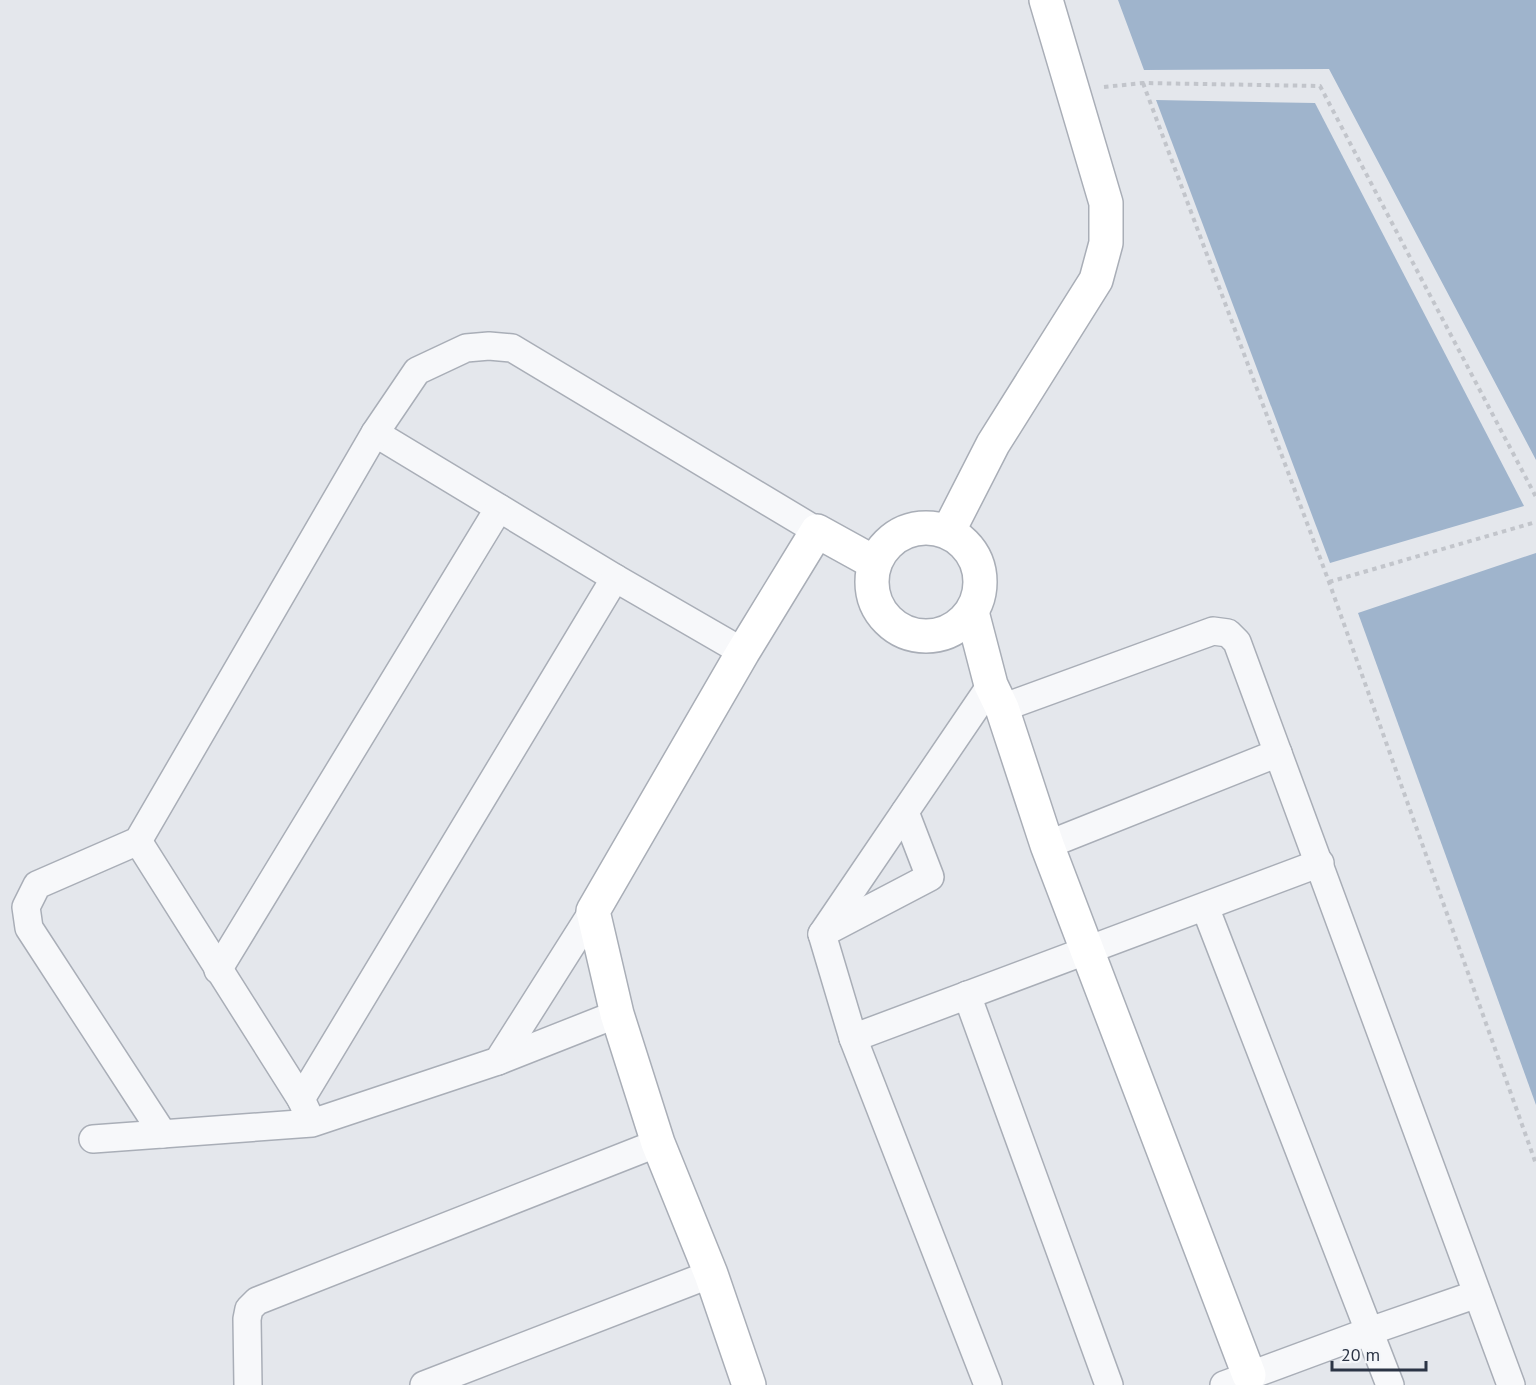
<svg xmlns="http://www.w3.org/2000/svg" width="1536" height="1385" font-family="'PT Sans',sans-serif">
<rect width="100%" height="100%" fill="#e4e7ec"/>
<g fill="#9fb4cc">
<polygon points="1118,0 1536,0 1536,460 1329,69 1144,70"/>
<polygon points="1156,100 1315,103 1524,506 1330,563"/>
<polygon points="1536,553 1536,1105 1358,613"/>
</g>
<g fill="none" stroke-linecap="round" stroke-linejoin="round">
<g stroke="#a9aeb7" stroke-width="30">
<g id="street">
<polyline points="375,433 615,578 743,652"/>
<polyline points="1002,708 1213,631 1228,633 1237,642 1511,1385"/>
<polyline points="138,841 301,1099 307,1112"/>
<polyline points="1047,845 1278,753"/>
<polyline points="1205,907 1390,1385"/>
<polyline points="825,932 930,877 905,812"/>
<polyline points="822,934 853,1038 988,1385"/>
<polyline points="822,934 991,685"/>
<polyline points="218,970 499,508"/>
<polyline points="967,995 1109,1385"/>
<polyline points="853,1038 1320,863"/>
<polyline points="498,1061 617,1014"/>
<polyline points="301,1099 615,578"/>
<polyline points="163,1134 29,928 26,907 37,885 138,841 375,433 417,371 466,348 489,346 512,348 817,531"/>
<polyline points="93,1139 312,1123 498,1061 593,911"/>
<polyline points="248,1385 247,1319 249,1309 257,1301 658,1143"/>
<polyline points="424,1385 711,1274"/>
<polyline points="1224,1385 1370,1331 1477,1294"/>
</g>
</g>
<g stroke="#a9aeb7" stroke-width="36">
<g id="secondary">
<circle cx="926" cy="582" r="54"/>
<polyline points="948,532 993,444 1096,280 1106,243 1106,203 1046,0"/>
<polyline points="972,612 991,685 1002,708 1047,845 1249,1375"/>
<polyline points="749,1385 711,1274 658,1143 617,1014 593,911 743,652 817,531 875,563"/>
</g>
</g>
<g stroke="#c2c5cb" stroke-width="4" stroke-dasharray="4.5 4.5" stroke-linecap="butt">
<polyline points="1143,83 1329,582 1536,1164"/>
<polyline points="1104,87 1143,83 1320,86 1536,497"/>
<polyline points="1329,582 1536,522"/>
</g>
<use href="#street" stroke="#f7f8fa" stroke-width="27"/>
<use href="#secondary" stroke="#fff" stroke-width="33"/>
</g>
<path d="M1332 1361v9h94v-9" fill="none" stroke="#2b3445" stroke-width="3"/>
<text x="1341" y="1361" font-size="18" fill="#2b3445" stroke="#f4f6f9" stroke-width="4.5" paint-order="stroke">20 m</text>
</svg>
